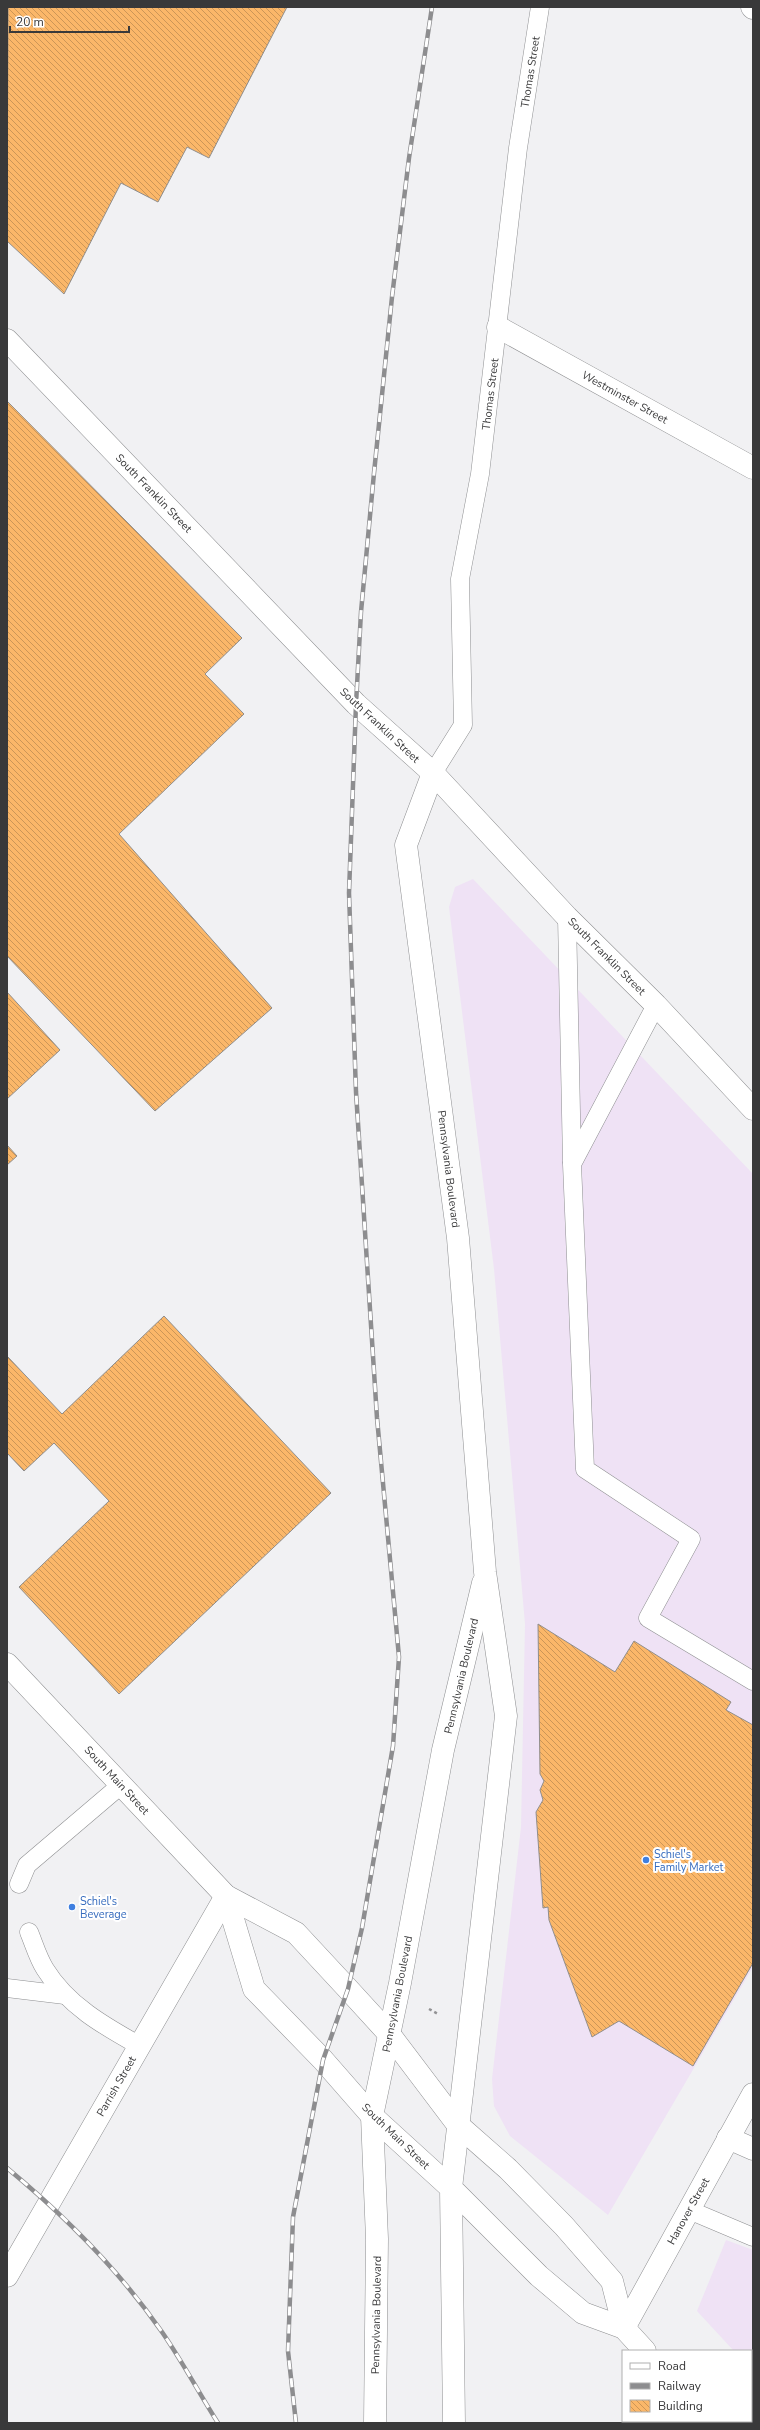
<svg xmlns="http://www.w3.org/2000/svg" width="760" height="2430" font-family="'Nunito Sans',sans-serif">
<defs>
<pattern id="building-back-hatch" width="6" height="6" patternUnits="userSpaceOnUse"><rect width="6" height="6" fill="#fbb769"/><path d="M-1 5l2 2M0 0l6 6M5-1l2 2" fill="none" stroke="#cc9657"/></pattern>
</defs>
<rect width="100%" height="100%" fill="#f1f1f3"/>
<g fill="#efe2f5">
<polygon points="473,879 753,1174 753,1967 608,2215 510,2136 494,2106 492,2079 521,1827 525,1624 494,1269 449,907 455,887"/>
<polygon points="726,2240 753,2250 753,2371 751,2369 751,2351 734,2351 697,2311"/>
</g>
<g fill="url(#building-back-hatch)" stroke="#908e8c">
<polygon points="8,7 287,7 209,158 187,147 158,202 121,183 64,294 7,241"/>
<polygon points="7,401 242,638 205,674 244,714 119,834 272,1008 155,1111 7,956"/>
<polygon points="7,992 60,1050 7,1099"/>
<polygon points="7,1145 17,1156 7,1165"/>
<polygon points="164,1316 331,1493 119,1694 19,1587 109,1501 54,1443 24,1471 7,1453 7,1356 62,1414"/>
<polygon points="538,1624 615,1672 634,1641 731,1702 726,1710 753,1725 753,1963 693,2066 619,2021 592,2037 549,1920 548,1907 543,1908 536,1812 543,1800 540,1790 544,1781 540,1774"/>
</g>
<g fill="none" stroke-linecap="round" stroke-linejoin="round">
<g stroke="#8e8f91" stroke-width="19">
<g id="service">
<polyline points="433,773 463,725 460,579 480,474 518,148 540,7"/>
<polyline points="567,917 572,1162"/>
<polyline points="656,1005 572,1164 585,1469 691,1539 648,1618 753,1681"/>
<polyline points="19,1884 27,1865 121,1785"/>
<path d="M29 1932C34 1944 38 1958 45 1969 67 2005 104 2026 140 2046"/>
<polyline points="7,1988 65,1995"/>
<polyline points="689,2210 753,2237"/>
</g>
</g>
<g stroke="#8e8f91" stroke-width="23">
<g id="minor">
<polyline points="752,7 753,8"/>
<polyline points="498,327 753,468"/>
<polyline points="433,773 567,917 656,1005 753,1109"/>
<polyline points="728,2138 753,2149"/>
<polyline points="7,2276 226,1896"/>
<polyline points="624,2328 753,2094"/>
</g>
</g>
<g stroke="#8e8f91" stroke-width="23">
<g id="tertiary">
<polyline points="7,340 356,704 433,773 406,845 458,1238 485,1572 506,1716 451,2188 539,2276 583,2313 624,2328 645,2351"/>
<polyline points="226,1896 296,1933 348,1989 390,2035 458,2125 508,2169 564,2226 612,2281 624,2328"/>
<polyline points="372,2116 400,1983 443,1750 483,1583"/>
<polyline points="711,2421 713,2423"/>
</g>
</g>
<g stroke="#8e8f91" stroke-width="23">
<g id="secondary">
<polyline points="7,1664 226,1896 254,1989 323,2060 372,2116 451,2188 454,2423"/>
<polyline points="372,2116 377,2239 375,2423"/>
</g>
</g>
<polyline stroke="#929294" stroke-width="2.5" stroke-dasharray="3 3" stroke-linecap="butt" points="429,2009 438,2014"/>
<use href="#service" stroke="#fff" stroke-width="18"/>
<use href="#minor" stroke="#fff" stroke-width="22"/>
<use href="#tertiary" stroke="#fff" stroke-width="22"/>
<use href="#secondary" stroke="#fff" stroke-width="22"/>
<g stroke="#8d8d8f" stroke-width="4.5">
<g id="rail">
<path d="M7 2168C65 2216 119 2270 162 2332 182 2361 199 2393 218 2423"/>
<polyline points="296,2423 288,2351 293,2217 323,2060 348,1989 362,1928 393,1746 399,1657 377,1418 356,1092 349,893 356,704 361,612 374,473 392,297 409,158 432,7"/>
</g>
</g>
<use href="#rail" stroke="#fff" stroke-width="3" stroke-dasharray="9" stroke-linecap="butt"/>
</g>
<g fill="#3f7fe0" stroke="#fff" stroke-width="1.5">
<circle cx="646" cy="1860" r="4"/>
<circle cx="72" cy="1907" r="4"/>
</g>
<g text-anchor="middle" stroke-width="4" stroke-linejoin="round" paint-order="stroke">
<g font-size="11" fill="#39393a" stroke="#fff">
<text transform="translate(530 72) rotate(-81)" y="4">Thomas Street</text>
<text transform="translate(490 394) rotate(-83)" y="4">Thomas Street</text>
<text transform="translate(625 397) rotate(29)" y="4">Westminster Street</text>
<text transform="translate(154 493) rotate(46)" y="4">South Franklin Street</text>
<text transform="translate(380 725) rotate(43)" y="4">South Franklin Street</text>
<text transform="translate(607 956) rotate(45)" y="4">South Franklin Street</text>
<text transform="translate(449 1169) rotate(83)" y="4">Pennsylvania Boulevard</text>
<text transform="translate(461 1676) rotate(-77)" y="4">Pennsylvania Boulevard</text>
<text transform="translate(117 1780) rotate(47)" y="4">South Main Street</text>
<text transform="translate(397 1994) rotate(-79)" y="4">Pennsylvania Boulevard</text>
<text transform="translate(116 2086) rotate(-60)" y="4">Parrish Street</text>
<text transform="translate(396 2136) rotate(44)" y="4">South Main Street</text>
<text transform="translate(688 2211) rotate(-61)" y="4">Hanover Street</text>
<text transform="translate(376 2315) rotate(-89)" y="4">Pennsylvania Boulevard</text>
</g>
<g font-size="11" fill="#366cbe" stroke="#fff" text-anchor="start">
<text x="654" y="1858">Schiel's<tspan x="654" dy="13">Family Market</tspan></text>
<text x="80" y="1905">Schiel's<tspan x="80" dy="13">Beverage</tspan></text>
</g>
</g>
<rect width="760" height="2430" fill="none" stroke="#39393a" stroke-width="16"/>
<rect x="622" y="2350" width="130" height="72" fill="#ffffff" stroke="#b0b0b0"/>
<rect x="630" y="2363" width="20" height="6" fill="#ffffff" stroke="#b0b0b0"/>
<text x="658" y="2370" font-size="12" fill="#39393a">Road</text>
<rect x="630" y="2383" width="20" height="6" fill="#8d8d8f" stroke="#b0b0b0"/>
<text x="658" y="2390" font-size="12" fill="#39393a">Railway</text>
<rect x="630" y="2400" width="20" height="12" fill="url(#building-back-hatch)" stroke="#b0b0b0"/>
<text x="658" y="2410" font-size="12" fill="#39393a">Building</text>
<path d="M10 26v6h119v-6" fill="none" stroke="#39393a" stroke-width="2"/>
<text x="16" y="26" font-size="12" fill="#39393a" stroke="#ffffff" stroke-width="3" paint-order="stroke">20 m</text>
</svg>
